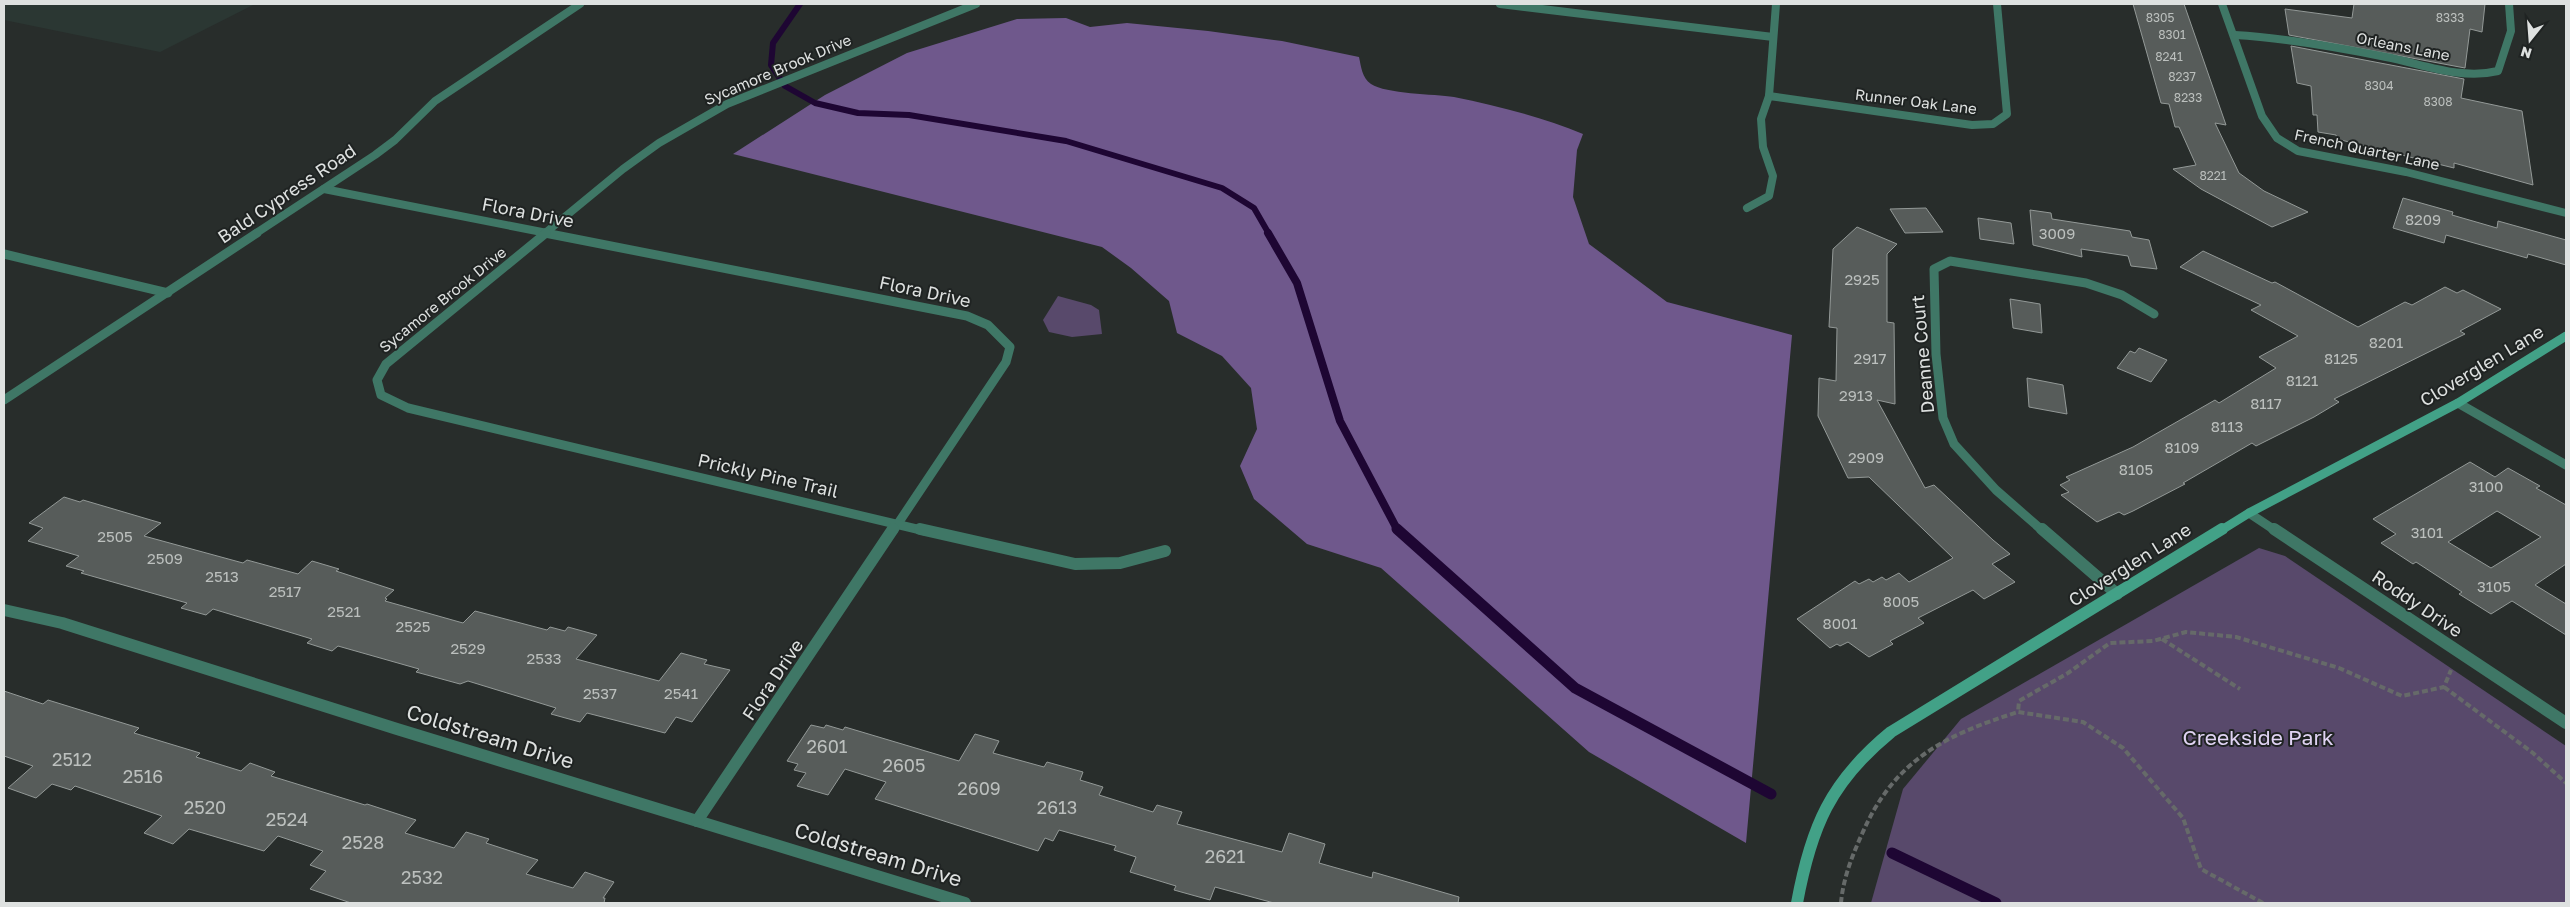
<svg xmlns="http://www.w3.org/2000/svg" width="2570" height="907" font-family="'Golos Text',sans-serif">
<rect width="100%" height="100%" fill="#282d2b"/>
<polygon fill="#2b3733" points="6,4 255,4 160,52 4,20 4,5"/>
<g fill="#58496b">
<polygon points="1058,296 1091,305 1099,310 1102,334 1072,337 1049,332 1043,320"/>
<polygon points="2259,548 2285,556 2566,746 2566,903 1871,903 1903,789 1961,719"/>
</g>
<path fill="#6f588c" d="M1066 18 1090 27 1127 23 1208 31 1282 41 1359 57C1361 66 1362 78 1371 84 1386 94 1434 94 1454 97 1498 106 1542 117 1583 134L1577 150 1573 197 1589 244 1667 302 1792 335 1746 843 1589 752 1381 568 1307 544 1254 499 1240 466 1257 429 1251 388 1222 356 1177 333 1169 301 1131 268 1102 247 733 154 825 95 907 53 1017 19Z"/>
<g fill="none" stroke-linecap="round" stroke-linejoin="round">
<polyline stroke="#1e0633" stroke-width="6" points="800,4 773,43 771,65 785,86 815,103 858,113 909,115 1066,141 1222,188 1254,208 1269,234"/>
<polyline stroke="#1e0633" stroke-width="8" points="1268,233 1297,283 1340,421 1398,531"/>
<g stroke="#1e0633" stroke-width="11">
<polyline points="1397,529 1575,688 1771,794"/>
<polyline points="1892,853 1996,903"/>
</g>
</g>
<g fill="#575c5a" stroke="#939997" fill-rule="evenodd">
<polygon points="2133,4 2184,4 2226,125 2215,123 2239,173 2264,191 2308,212 2272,227 2201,189 2173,169 2196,165 2179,127 2175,127 2169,104 2161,103"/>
<polygon points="2354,4 2485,4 2482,32 2470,29 2465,68 2289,35 2285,9 2352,18"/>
<polygon points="2291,46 2464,79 2461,98 2522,111 2533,185 2454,163 2454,168 2337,139 2336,135 2318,132 2317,115 2313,115 2311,86 2297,83"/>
<polygon points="2403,198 2453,212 2452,215 2497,228 2498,221 2566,240 2566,265 2528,254 2527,258 2446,235 2444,243 2393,228"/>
<polygon points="1926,208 1943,232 1905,233 1890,209"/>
<polygon points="2030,210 2051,213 2052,219 2130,231 2132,237 2149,240 2157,269 2131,266 2128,256 2081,249 2082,257 2033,245"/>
<polygon points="1978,218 2011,223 2014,244 1980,239"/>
<polygon points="1857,227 1897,244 1887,254 1887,322 1894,323 1895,404 1877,400 1925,488 1934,485 1993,540 2010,554 1992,564 2015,582 1984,599 1973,590 1918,618 1924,623 1890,641 1893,644 1869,657 1848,642 1840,646 1837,644 1830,648 1797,619 1855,581 1859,584 1869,579 1873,582 1882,577 1886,580 1899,573 1909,582 1953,558 1869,477 1848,478 1818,416 1819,378 1836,381 1837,328 1829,327 1833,249"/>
<polygon points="2203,251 2272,283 2275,282 2358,327 2405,302 2412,305 2445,287 2457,293 2463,290 2501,309 2460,331 2465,334 2334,399 2339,402 2314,417 2256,446 2252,443 2183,483 2185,484 2133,511 2124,515 2119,512 2097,522 2061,495 2069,492 2060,485 2070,480 2066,477 2133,447 2215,400 2219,403 2276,368 2259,357 2298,336 2251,310 2261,305 2180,267"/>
<polygon points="2010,299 2040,304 2042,333 2013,328"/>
<polygon points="2139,348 2167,360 2151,382 2117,368 2130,351 2135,353"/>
<polygon points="2027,378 2063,385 2067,414 2029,407"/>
<path d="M2470 462 2495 477 2508 468 2540 486 2536 488 2566 505V564L2535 585 2566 604V635L2512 601 2491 614 2459 594 2462 592 2416 562 2413 564 2381 543 2396 534 2373 519ZM2497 511 2541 537 2491 568 2448 542Z"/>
<polygon points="64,497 80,502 83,500 161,523 144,536 243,563 247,560 298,574 312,561 339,569 336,571 394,590 385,598 387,599 385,601 463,623 475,611 547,630 550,627 565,631 568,627 597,635 576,659 659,681 681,653 707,660 704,664 730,670 692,722 676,717 665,733 587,713 580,722 551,714 556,708 468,681 460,684 416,672 419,669 338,646 332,651 307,643 312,639 213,609 206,615 181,608 187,603 81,573 84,571 66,566 79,556 28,541 43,528 29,523"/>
<polygon points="4,691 43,704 48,700 139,728 134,733 200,753 196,757 241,771 250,763 275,772 271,776 365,805 367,804 416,820 405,833 454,848 466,832 489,839 486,843 538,860 526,874 573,888 585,872 614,882 603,898 605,898 604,903 351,903 310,889 326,871 310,865 323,851 278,836 264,851 189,829 173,844 144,833 162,816 75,786 71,790 52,784 36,798 8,788 33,766 4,756"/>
<polygon points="811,725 824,728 826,725 843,730 845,727 959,761 975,734 999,741 993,753 1044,767 1047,762 1083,772 1080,780 1103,787 1099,795 1153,812 1157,805 1182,812 1177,824 1282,852 1289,833 1325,844 1319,863 1372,878 1373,872 1459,897 1458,903 1274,903 1215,887 1210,900 1174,890 1176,886 1130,872 1136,857 1114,850 1116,846 1059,830 1053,841 1045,838 1038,851 875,799 886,782 845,769 828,795 797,786 806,773 794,770 798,764 787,761"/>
</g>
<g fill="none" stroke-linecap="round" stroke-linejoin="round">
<g stroke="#666a69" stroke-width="4" stroke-dasharray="6 3" stroke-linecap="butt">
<polyline points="2162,639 2240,689"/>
<polyline points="2444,687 2533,753 2566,783"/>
<path d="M1841 903C1843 879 1852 856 1862 834 1894 760 1945 735 2018 712"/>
<polyline points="2263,903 2201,869 2183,818 2123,748 2083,722 2018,712 2019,701 2068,673 2110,643 2153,641 2186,632 2236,637 2339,668 2402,696 2444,687 2451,670"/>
</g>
<g stroke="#3f7766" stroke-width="8">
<polyline points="1500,4 1773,37"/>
<polyline points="2222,4 2262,116 2277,138 2298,151 2406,172 2566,213"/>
<path d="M2235 35C2286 38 2336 47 2386 57 2423 64 2460 80 2498 71L2511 31 2509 4"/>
<polyline points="1769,96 1972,125 1993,124 2007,114 1997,4"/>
<polyline points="324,189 552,234"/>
<polyline points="1747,208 1769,196 1773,176 1763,147 1761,119 1769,96 1776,4"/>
<polyline points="255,234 375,155 395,140 435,101 580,4"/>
<polyline points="544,234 623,169 659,143 727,104 976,4"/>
</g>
<g stroke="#3f7766" stroke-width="9">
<polyline points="545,233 967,316 988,325 1010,347 1006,362 893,531"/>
<polyline points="546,233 386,364 377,380 381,395 408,408 925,531"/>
<polyline points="4,254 168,293"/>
<polyline points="4,400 257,233"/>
<polyline points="2458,403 2566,465"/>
<polyline points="2249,513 2276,531"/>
<polyline points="2043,531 1996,490 1954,444 1943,418 1936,354 1934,269 1950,261 2086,283 2122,295 2154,314"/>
</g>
<g stroke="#3f7766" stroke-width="12">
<polyline points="920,529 1075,564 1120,563 1165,551"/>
<polyline points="2042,529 2117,594"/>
<polyline points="2274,529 2566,723"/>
<polyline points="4,610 62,623 397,729 965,903"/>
<polyline points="697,821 893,529"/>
</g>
<polyline stroke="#42a187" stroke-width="9" points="2220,531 2249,513 2458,403 2566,336"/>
<path stroke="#42a187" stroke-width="12" d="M1797 903C1811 827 1830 782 1891 732L2222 529"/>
</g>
<g text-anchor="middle" stroke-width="4" stroke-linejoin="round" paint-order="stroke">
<g font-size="12" fill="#bcc0be">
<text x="2160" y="22">8305</text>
<text x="2450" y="22">8333</text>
<text x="2172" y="39">8301</text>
<text x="2169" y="61">8241</text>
<text x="2182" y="81">8237</text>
<text x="2379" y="90">8304</text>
<text x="2188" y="102">8233</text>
<text x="2438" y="106">8308</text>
<text x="2213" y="180">8221</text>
</g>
<g font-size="15" fill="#dee1e0" stroke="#1f2322">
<text transform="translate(2403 47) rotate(11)" y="5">Orleans Lane</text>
<text transform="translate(778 70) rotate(-23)" y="5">Sycamore Brook Drive</text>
<text transform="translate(1916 102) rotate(7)" y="5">Runner Oak Lane</text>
<text transform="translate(2367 150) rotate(12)" y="5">French Quarter Lane</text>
<text transform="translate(443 300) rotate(-39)" y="5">Sycamore Brook Drive</text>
</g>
<g font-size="15" fill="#bcc0be">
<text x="2423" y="225">8209</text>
<text x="2057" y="239">3009</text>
<text x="1862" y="285">2925</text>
<text x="2386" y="348">8201</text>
<text x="1870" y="364">2917</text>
<text x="2341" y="364">8125</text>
<text x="2302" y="386">8121</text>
<text x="1856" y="401">2913</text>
<text x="2266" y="409">8117</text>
<text x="2227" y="432">8113</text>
<text x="2182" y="453">8109</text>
<text x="1866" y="463">2909</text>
<text x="2136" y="475">8105</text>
<text x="2486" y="492">3100</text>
<text x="2427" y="538">3101</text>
<text x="115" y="542">2505</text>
<text x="165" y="564">2509</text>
<text x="222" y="582">2513</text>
<text x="2494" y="592">3105</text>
<text x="285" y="597">2517</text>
<text x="1901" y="607">8005</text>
<text x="344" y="617">2521</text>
<text x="1840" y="629">8001</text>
<text x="413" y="632">2525</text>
<text x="468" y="654">2529</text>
<text x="544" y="664">2533</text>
<text x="600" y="699">2537</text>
<text x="681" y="699">2541</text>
</g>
<g font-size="18" fill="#dee1e0" stroke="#1f2322">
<text transform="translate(287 194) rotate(-34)" y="6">Bald Cypress Road</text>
<text transform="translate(528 213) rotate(11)" y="6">Flora Drive</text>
<text transform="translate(925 292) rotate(12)" y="6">Flora Drive</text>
<text transform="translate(1923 354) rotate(-95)" y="6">Deanne Court</text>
<text transform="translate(2482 366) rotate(-31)" y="6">Cloverglen Lane</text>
<text transform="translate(768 476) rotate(13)" y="6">Prickly Pine Trail</text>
<text transform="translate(2130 565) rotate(-32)" y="6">Cloverglen Lane</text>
<text transform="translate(2417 604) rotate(34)" y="6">Roddy Drive</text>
<text transform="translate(773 680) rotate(-56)" y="6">Flora Drive</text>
</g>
<g font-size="18" fill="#bcc0be">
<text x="827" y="753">2601</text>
<text x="72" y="766">2512</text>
<text x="904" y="772">2605</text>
<text x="143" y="783">2516</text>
<text x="979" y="795">2609</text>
<text x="205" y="814">2520</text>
<text x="1057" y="814">2613</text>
<text x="287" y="826">2524</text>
<text x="363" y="849">2528</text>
<text x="1225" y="863">2621</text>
<text x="422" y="884">2532</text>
</g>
<g font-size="21" fill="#dee1e0" stroke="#1f2322">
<text transform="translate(490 737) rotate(17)" y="7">Coldstream Drive</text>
<text transform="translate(878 855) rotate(17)" y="7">Coldstream Drive</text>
</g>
<g font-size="21" fill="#e0d3f3" stroke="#1f2322">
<text x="2258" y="745">Creekside Park</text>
</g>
</g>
<rect width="2570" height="907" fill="none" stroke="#dee1e0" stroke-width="10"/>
<g transform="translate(2530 40) rotate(197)" stroke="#1f2322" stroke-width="4" paint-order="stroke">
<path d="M0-4L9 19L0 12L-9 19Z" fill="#dee1e0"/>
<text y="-8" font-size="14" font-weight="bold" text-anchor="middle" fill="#dee1e0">N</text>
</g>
</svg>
